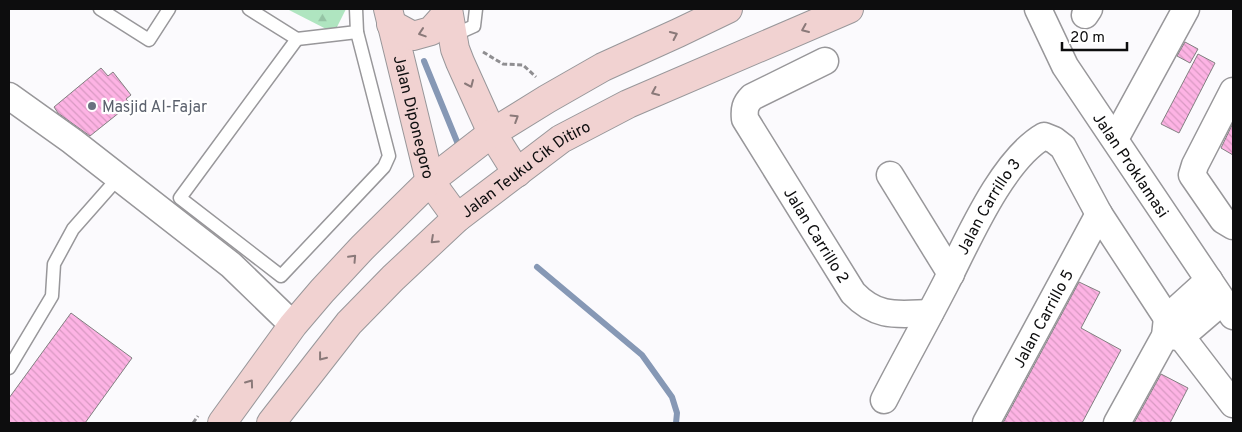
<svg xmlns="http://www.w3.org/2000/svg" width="1242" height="432" font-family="Overpass,sans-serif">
<defs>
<pattern id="forest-firs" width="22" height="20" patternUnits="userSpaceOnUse" patternTransform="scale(1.25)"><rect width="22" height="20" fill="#afe5c0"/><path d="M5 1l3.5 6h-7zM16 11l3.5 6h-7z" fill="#95c3a4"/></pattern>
<pattern id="building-back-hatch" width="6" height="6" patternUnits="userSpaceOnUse" patternTransform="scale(1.25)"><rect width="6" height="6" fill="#fdb3e4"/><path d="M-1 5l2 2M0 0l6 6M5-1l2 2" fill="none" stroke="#d899c2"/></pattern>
</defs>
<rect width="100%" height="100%" fill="#fbfafd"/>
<polygon fill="url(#forest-firs)" points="287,9 346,9 334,33"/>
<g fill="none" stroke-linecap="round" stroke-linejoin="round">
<g stroke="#8698b5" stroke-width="6">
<polyline points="424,61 460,149"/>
<polyline points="537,267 642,355 672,397 677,413 676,423"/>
</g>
</g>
<g fill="url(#building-back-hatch)" stroke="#828081">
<polygon points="1185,42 1198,49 1190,63 1177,56"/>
<polygon points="1198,54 1215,63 1179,133 1161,124"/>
<polygon points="101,68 108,76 113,72 131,95 126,99 130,104 90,136 58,113 54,107"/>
<polygon points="1233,123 1233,155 1221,148"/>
<polygon points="1079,282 1100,292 1081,328 1121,350 1082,423 1003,423"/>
<polygon points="71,313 132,358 85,423 9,423 9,398"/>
<polygon points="1161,374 1188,388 1170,423 1134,423"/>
</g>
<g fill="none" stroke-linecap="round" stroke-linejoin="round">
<g stroke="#98979a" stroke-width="15">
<g id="lane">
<polyline points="100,9 149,40 169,9"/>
<polyline points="249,9 297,39 180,198 281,276 384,167 389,156 357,32 356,9"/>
<polyline points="454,35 474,26 476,9"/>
<polyline points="297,39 357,32"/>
<polyline points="9,368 52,296 54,264 73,229 118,178"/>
</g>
</g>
<g stroke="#98979a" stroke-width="29">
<g id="street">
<path id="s1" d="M1038 9 1065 66 1233 316"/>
<polyline points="1085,15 1089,9"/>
<path id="s2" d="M825 61 752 97C745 104 744 109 745 119L853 293C878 319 898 314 930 313"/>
<polyline points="1233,91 1195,165 1192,175 1223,220 1233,226"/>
<polyline points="9,96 72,141 231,265 293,325"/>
<polyline points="1115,139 1186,9"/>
<polyline points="890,175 951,274"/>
<polyline points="1165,336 1181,337 1223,301"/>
<path id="s3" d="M884 400C904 361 926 322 946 283 968 240 1002 160 1044 136L1054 140 1063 147 1099 214 1167 318 1233 404"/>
<path id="s4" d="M986 423 1099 214"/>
<polyline points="1117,423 1165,336 1167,318 1209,280"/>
</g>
</g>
<g stroke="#98979a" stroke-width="30">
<g id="secondary">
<path id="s5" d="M388 9 430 181 457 218"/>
<polyline points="448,9 455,49 460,62 492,133 517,173"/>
<polyline points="391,24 413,36 431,31 448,12"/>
<polyline points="222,423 293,325 322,291 362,248 430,181 492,133 547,99 603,67 678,33 728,9"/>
<path id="s6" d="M271 423 349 323 393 278 457 218 561 139 628 104 849 9"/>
</g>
</g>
<g stroke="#8f8e91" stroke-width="3" stroke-dasharray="5 2.5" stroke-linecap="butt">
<polyline points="483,52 503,64 523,65 536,77"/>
<polyline points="193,423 198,416"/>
</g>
<use href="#lane" stroke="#fff" stroke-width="12"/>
<use href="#street" stroke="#fff" stroke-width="26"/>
<use href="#secondary" stroke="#f1d2d1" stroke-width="28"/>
</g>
<defs><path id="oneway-chevron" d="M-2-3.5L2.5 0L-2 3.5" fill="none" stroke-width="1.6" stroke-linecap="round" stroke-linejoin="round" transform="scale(1.25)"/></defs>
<g stroke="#8a7979">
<use href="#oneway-chevron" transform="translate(805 29) rotate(157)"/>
<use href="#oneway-chevron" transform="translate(422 33) rotate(162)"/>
<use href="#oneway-chevron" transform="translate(674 35) rotate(-25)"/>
<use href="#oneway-chevron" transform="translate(470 84) rotate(66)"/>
<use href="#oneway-chevron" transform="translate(655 92) rotate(156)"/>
<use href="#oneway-chevron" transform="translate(515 118) rotate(-32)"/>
<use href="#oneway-chevron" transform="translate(434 240) rotate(137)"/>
<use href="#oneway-chevron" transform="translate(353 258) rotate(-47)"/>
<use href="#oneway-chevron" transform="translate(322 357) rotate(128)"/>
<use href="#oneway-chevron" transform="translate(250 383) rotate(-54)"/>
</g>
<circle fill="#6b7280" stroke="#fff" stroke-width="2" cx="92" cy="106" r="5"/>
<g text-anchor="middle" stroke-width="4.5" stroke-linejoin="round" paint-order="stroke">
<g font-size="16" fill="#5b616d" stroke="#fff" text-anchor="start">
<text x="102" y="112">Masjid Al-Fajar</text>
</g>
<g font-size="16" fill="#0d0d0e" stroke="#fff">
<text dy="6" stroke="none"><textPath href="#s5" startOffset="111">Jalan Diponegoro</textPath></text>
<text dy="6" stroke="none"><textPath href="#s1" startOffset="182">Jalan Proklamasi</textPath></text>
<text dy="6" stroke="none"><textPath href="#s6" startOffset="362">Jalan Teuku Cik Ditiro</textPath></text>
<text dy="6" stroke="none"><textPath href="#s3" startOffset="220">Jalan Carrillo 3</textPath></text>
<text dy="6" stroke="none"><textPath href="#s2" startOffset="242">Jalan Carrillo 2</textPath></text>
<text dy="6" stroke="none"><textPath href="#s4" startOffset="119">Jalan Carrillo 5</textPath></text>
</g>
</g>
<rect width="1242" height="432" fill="none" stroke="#0d0d0e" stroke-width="20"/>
<path d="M1062 42v8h65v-8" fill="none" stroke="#0d0d0e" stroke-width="2.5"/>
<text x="1070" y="42" font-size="15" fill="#0d0d0e" stroke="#ffffff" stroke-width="4" paint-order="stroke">20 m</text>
</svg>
